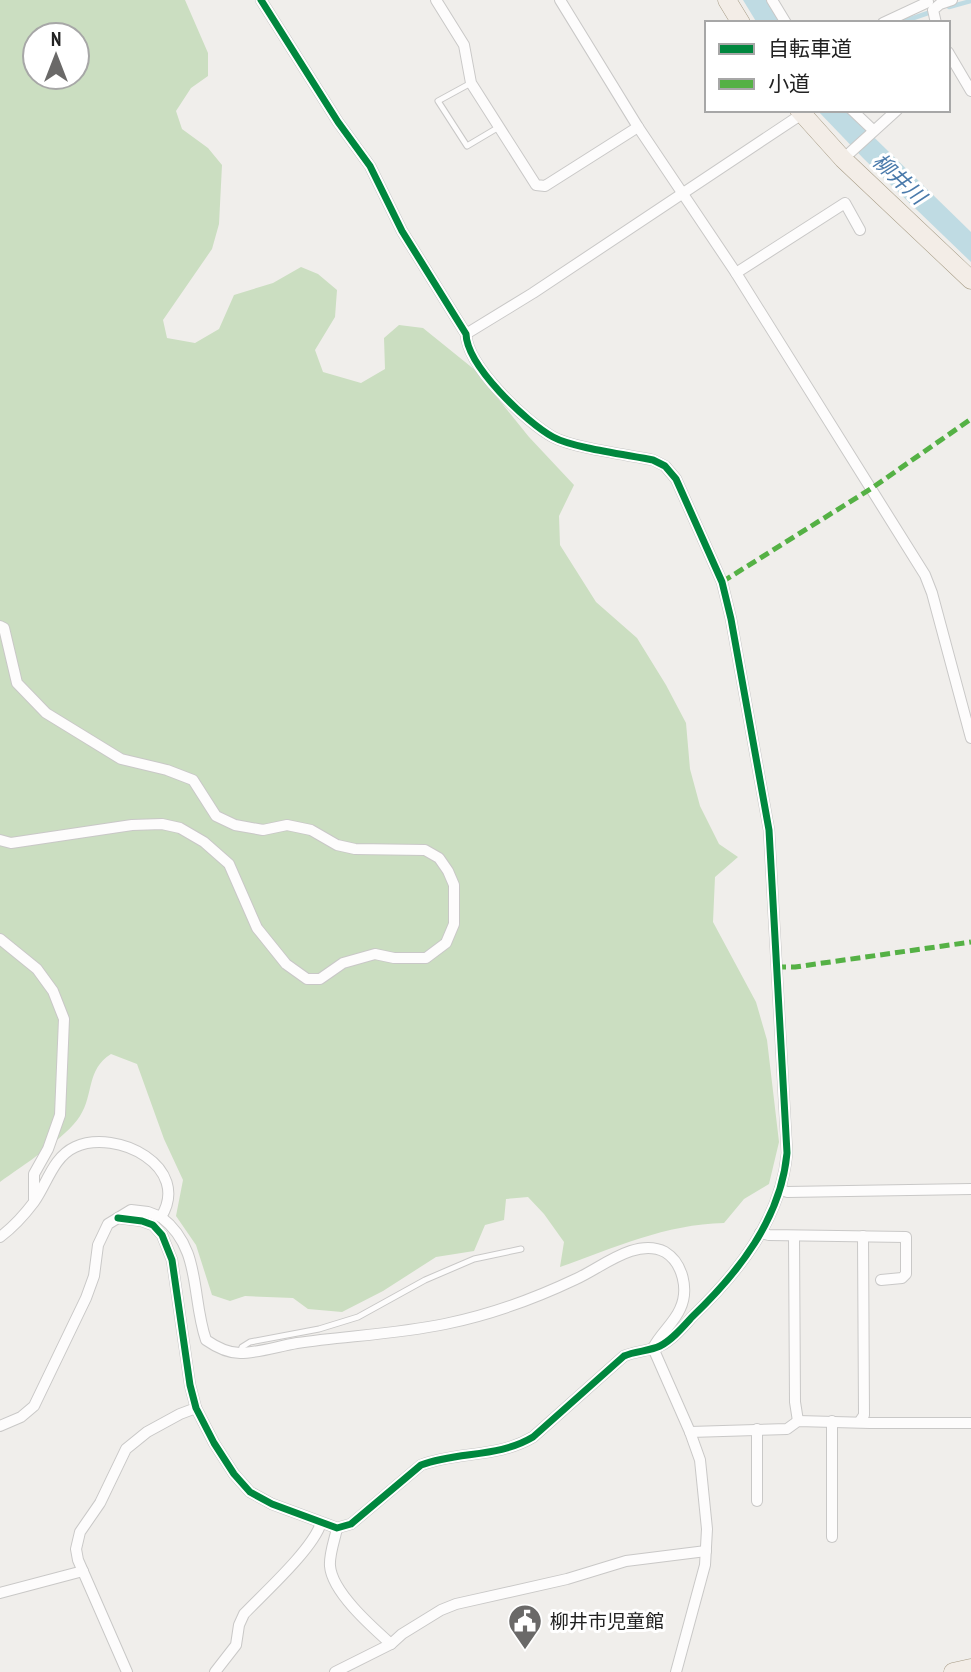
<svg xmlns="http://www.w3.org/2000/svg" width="971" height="1672" font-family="'PT Sans Narrow','Noto Sans JP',sans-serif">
<rect width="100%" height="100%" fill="#f0eeeb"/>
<path fill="#cbdec1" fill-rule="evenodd" d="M0 0H185L208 53V76L191 88 176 111 182 129 208 148 222 165 219 224 212 249 163 320 167 338 195 343 219 329 234 295 273 283 301 267 318 274 337 290 335 317 315 350 323 372 361 383 385 369 384 338 399 325 423 328 475 370 529 437 574 485 559 516 560 545 596 602 637 638 666 685 686 723 690 769 700 806 719 844 738 857 715 877 713 922 756 1002 767 1040 779 1142 769 1184 744 1199 724 1223C666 1224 614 1248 560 1267L564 1242 544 1214 528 1197 506 1199 504 1220 485 1225 474 1251 436 1257 383 1291 342 1312 308 1309 293 1298 245 1296 230 1301 212 1295 196 1245 176 1216 183 1180 164 1139 137 1064 111 1054C86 1070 94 1094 80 1116 66 1138 22 1166 0 1182ZM35 35H77V77H35Z"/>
<g fill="#bfdbe3">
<polygon points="743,0 766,0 781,23 757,23"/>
<polygon points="817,110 846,110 971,232 971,262 864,159"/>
</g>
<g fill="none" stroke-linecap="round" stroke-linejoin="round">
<g stroke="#bfdbe3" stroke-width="4.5">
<polyline points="949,7 971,1"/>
<polyline points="899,23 928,13"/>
</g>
<g stroke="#c9c8c7" stroke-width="7">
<g id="service">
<polyline points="471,83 438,101 467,146 499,127"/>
<polyline points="240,1353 242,1347 250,1342 319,1329 358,1317 425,1280 474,1259 521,1249"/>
</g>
</g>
<g stroke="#c9c8c7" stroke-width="12">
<g id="minor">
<polyline points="436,0 464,45 471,83 536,185 545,186 638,127"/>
<polyline points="560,0 638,127 736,273 925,575 932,593 971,738"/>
<polyline points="772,0 786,23"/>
<polyline points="883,23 928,2"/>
<polyline points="936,23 933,10 940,4 952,0"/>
<polyline points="948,52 971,91"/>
<polyline points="852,110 873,130"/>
<polyline points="843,159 897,110"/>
<polyline points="736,273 845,203 860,230"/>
<polyline points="466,334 533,293 802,114"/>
<polyline points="0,626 4,628 17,683 46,713 121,759 167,770 193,780 216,816 235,825 263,830 287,825 311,830 337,845 355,849 425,850 439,858 448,871 454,885 454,924 446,943 426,958 394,958 375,954 343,963 320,979 307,979 286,964 257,928 229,864 204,842 180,828 162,824 132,825 11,843 0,840"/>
<polyline points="0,939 37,969 53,991 64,1019 60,1115 48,1149 34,1174 34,1199"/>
<polyline points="780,1189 787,1192 971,1189"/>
<path d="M161 1217C202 1248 191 1297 206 1340 216 1347 227 1353 240 1353 258 1353 279 1346 297 1343 346 1336 397 1334 445 1324 489 1315 536 1298 576 1279 601 1268 636 1237 665 1252 683 1263 689 1290 680 1309 674 1323 660 1334 653 1348"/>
<path d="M118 1218 142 1221 153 1225 162 1235 172 1260 190 1385 196 1408 214 1443 234 1474 250 1492 272 1504 337 1528 351 1524 421 1465C458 1451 498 1458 533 1437L624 1356C635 1351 650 1351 660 1346 672 1340 683 1327 692 1317 738 1273 781 1219 787 1153L769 830 731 619 722 582 676 479 665 466 653 460C629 455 573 448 553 437 526 422 467 366 466 334L402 231 370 166 338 122 261 0"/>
<polyline points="760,1233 769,1235 906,1237 906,1274 902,1278 881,1280"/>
<polyline points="794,1236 795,1402 798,1421"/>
<path d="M0 1237C12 1228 25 1214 34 1202 47 1184 53 1157 75 1147 117 1128 192 1167 161 1217L148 1212 131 1210 108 1224 98 1245 94 1276 86 1298 34 1406 21 1417 0 1426"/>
<polyline points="653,1348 690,1432 700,1460 707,1529 705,1565 676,1672"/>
<polyline points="832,1421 832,1537"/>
<polyline points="860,1421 864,1415 863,1236"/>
<polyline points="757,1429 757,1501"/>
<polyline points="690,1432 787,1429 798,1421 870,1423 971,1423"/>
<path d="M337 1528C335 1539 329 1554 330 1566 332 1592 372 1627 391 1644"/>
<polyline points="0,1593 83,1571"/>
<polyline points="127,1672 78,1560 76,1549 80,1532 100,1503 126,1449 147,1432 180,1414 196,1408"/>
<path d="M215 1672 236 1645 239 1625 244 1614C264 1593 313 1549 321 1523"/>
<polyline points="335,1672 391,1644 402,1634 441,1610 456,1604 567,1579 626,1561 706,1551"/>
</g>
</g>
<g stroke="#a79c86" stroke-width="19">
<g id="primary">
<polyline points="727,0 741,23"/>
<polyline points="799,110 843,159 971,280"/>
<polyline points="953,1672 971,1668"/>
</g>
</g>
<use href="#service" stroke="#fdfcfc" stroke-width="5"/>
<use href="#minor" stroke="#fdfcfc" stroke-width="10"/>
<use href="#primary" stroke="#f3ede7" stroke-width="18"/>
<g stroke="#55b145" stroke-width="5" stroke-dasharray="10 5" stroke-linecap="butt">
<polyline points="722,582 872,488 971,419"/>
<polyline points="776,967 795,967 971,942"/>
</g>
<g stroke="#fff" stroke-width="11">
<path id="cycleway" d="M118 1218 142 1221 153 1225 162 1235 172 1260 190 1385 196 1408 214 1443 234 1474 250 1492 272 1504 337 1528 351 1524 421 1465C458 1451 498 1458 533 1437L624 1356C635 1351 650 1351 660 1346 672 1340 683 1327 692 1317 738 1273 781 1219 787 1153L769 830 731 619 722 582 676 479 665 466 653 460C629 455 573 448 553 437 526 422 467 366 466 334L402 231 370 166 338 122 261 0"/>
</g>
<use href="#cycleway" stroke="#00873e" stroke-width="7"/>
</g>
<defs>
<g id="civic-pin" transform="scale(1.75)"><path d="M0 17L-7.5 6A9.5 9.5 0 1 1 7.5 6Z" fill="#6a6968" stroke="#fff"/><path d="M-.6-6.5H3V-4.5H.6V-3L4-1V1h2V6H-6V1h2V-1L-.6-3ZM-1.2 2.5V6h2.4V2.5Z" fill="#fff"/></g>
</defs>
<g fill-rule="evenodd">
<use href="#civic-pin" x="525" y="1621"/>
</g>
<g text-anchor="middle" stroke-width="6" stroke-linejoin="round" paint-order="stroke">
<g font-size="19" fill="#222" stroke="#fff" text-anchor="start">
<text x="550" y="1628">柳井市児童館</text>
</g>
<g font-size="21" font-style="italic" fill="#4a7aab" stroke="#fff">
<text transform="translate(899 179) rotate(43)" y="7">柳井川</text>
</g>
</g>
<rect x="705" y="21" width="245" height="91" fill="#ffffff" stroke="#a7a7a7" stroke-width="2"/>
<rect x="719" y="44" width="35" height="10" fill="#00873e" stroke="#a7a7a7" stroke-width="2"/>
<text x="768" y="56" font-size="21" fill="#222222">自転車道</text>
<rect x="719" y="79" width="35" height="10" fill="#55b145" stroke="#a7a7a7" stroke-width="2"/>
<text x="768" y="91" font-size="21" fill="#222222">小道</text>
<g transform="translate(56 56)"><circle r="33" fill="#ffffff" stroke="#a7a7a7" stroke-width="2"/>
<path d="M0-5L12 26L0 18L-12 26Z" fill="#6a6968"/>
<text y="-10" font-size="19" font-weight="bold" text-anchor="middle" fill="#222222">N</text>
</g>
</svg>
